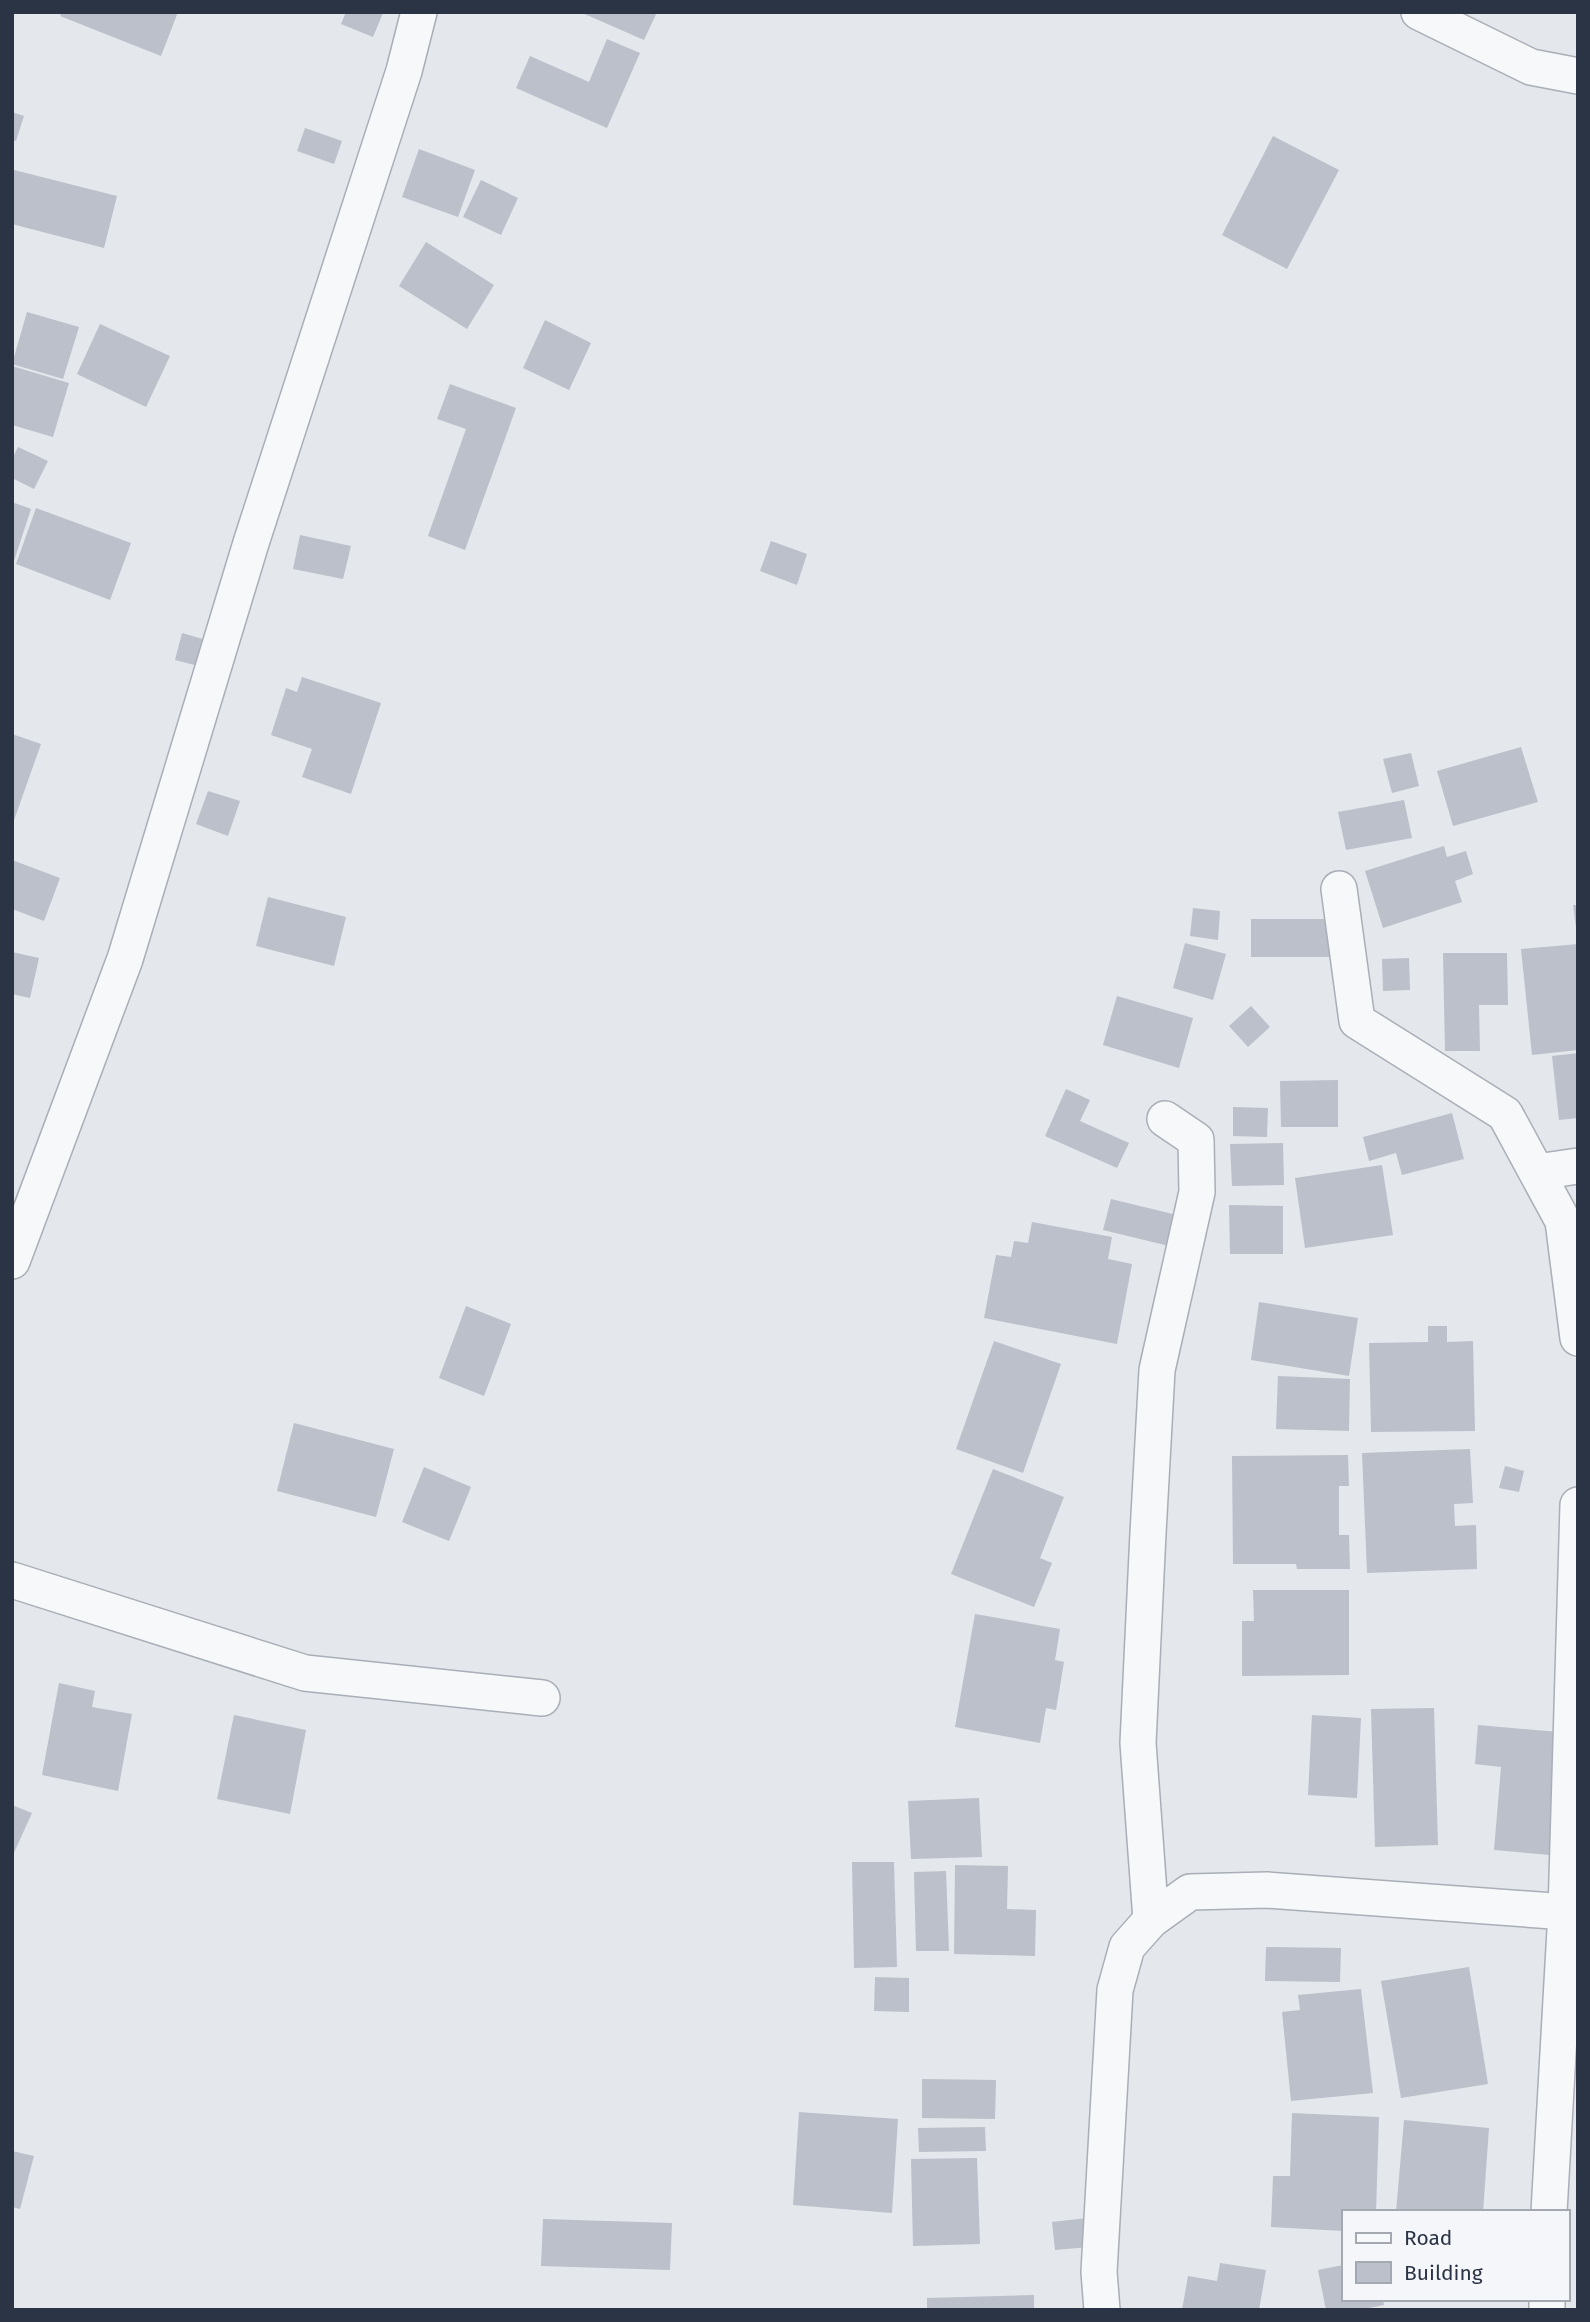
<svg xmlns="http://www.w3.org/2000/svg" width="1590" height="2322" font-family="'Fira Sans',sans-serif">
<rect width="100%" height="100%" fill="#e4e7ec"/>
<g fill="#bbc0ca">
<polygon points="62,12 178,12 161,56 60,16"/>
<polygon points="346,12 380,12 383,13 373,37 341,24"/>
<polygon points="580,12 657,12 644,40"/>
<polygon points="607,39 640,53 607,128 516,88 530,56 589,82"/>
<polygon points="12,112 24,116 16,141 12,140"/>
<polygon points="305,128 342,141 334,164 297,151"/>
<polygon points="1273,136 1339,170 1287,269 1222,235"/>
<polygon points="419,149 475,170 458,217 402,197"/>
<polygon points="14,170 117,196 104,248 12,224"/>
<polygon points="481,180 518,198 501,235 463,217"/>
<polygon points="426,242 494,285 467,329 399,286"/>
<polygon points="27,312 79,327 63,379 12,364"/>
<polygon points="545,320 591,343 569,390 523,368"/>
<polygon points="100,324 170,356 146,407 77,374"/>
<polygon points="12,366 69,383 53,437 12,425"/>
<polygon points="450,384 516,408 465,550 428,536 466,429 437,419"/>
<polygon points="18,447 48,461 34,489 12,478 12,459"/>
<polygon points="12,502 31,509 13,564 12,564"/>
<polygon points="36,508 131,543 110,600 16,564"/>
<polygon points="300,535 351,546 343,579 293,569"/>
<polygon points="771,541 807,554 797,585 760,571"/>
<polygon points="182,633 213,642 206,668 175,660"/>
<polygon points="302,677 381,703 351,794 302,777 312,749 271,735 286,688 297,692"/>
<polygon points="12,734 41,744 13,823 12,823"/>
<polygon points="1521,747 1538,802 1453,826 1437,771"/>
<polygon points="1411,753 1419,786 1392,793 1383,759"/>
<polygon points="208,791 240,801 228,836 196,824"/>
<polygon points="1404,800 1412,838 1346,850 1338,812"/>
<polygon points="1444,846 1447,857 1466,851 1473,874 1455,881 1462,902 1383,928 1365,871"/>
<polygon points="12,860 60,878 44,921 12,909"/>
<polygon points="268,897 346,917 334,966 256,946"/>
<polygon points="1573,905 1578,905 1578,927 1576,927"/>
<polygon points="1193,908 1220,911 1218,940 1190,936"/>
<rect x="1251" y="919" width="79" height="38"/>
<polygon points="1185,943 1226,954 1213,1000 1173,988"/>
<polygon points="1578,944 1578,1050 1532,1055 1521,949"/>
<polygon points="12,952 39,958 30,998 12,994"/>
<polygon points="1443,953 1507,953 1508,1005 1479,1005 1480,1051 1445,1051"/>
<polygon points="1409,958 1410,990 1383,991 1382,959"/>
<polygon points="1117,996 1193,1018 1179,1068 1103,1045"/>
<polygon points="1251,1006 1270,1027 1248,1047 1229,1026"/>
<polygon points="1578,1053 1578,1118 1559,1120 1552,1056"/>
<polygon points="1338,1080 1338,1127 1281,1127 1280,1081"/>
<polygon points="1066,1089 1090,1100 1080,1121 1129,1143 1117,1168 1045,1136"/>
<polygon points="1233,1107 1268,1108 1267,1137 1233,1136"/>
<polygon points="1452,1113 1464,1159 1402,1175 1396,1153 1369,1161 1363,1137"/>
<polygon points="1283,1143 1284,1185 1232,1186 1230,1144"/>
<polygon points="1382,1165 1393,1235 1305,1248 1295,1178"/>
<polygon points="1111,1199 1177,1215 1169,1246 1103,1230"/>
<polygon points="1229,1205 1283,1206 1283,1254 1230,1254"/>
<polygon points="1032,1222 1112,1237 1108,1259 1132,1264 1117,1344 984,1318 996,1255 1011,1257 1014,1241 1028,1243"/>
<polygon points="1259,1302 1358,1318 1349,1376 1251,1360"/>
<polygon points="466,1306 511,1324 484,1396 439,1378"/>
<polygon points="1428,1326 1447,1326 1447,1342 1473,1341 1475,1431 1371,1432 1369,1343 1428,1342"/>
<polygon points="994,1341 1061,1364 1023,1473 956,1449"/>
<polygon points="1278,1376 1350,1379 1349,1431 1276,1429"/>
<polygon points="294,1423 394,1449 376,1517 277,1491"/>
<polygon points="1470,1449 1473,1503 1454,1504 1455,1526 1476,1525 1477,1569 1367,1573 1362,1453"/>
<polygon points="1348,1455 1349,1486 1339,1486 1339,1535 1349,1535 1350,1569 1297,1569 1296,1564 1233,1564 1232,1456"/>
<polygon points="1505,1466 1524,1471 1519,1492 1499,1488"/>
<polygon points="424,1467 471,1487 449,1541 402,1522"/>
<polygon points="993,1469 1064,1497 1040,1558 1052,1563 1034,1607 951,1574"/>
<polygon points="1253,1590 1349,1590 1349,1675 1242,1676 1242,1621 1254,1621"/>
<polygon points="975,1614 1060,1629 1055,1660 1064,1662 1056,1710 1046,1708 1040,1743 955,1727"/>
<polygon points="59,1683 95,1691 92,1707 132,1714 118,1791 42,1775"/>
<polygon points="1434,1708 1438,1845 1375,1847 1371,1709"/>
<polygon points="234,1715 306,1730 290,1814 217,1799"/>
<polygon points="1312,1715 1361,1718 1357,1798 1308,1795"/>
<polygon points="1478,1725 1559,1732 1550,1855 1494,1850 1501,1767 1475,1764"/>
<polygon points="979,1798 982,1857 911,1859 908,1801"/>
<polygon points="12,1805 32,1813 12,1857"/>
<polygon points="852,1862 894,1862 897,1967 854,1968"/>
<polygon points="955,1865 1008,1866 1007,1909 1036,1910 1035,1956 954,1954"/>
<polygon points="946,1871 949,1951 916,1951 914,1872"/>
<polygon points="1266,1947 1341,1948 1340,1982 1265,1981"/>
<polygon points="1469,1967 1488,2084 1401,2098 1381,1981"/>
<polygon points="875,1977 909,1978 909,2012 874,2011"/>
<polygon points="1361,1989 1373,2093 1291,2101 1282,2012 1300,2010 1298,1995"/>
<polygon points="922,2079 996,2080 995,2119 922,2118"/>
<polygon points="799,2112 898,2119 892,2213 793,2205"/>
<polygon points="1292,2113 1379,2117 1376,2212 1343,2212 1343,2231 1271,2227 1273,2176 1290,2176"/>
<polygon points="1404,2120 1489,2128 1483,2212 1396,2212"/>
<polygon points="985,2127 986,2151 919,2152 918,2128"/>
<polygon points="12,2151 34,2156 20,2209 12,2207"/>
<polygon points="977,2158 980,2244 913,2246 911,2159"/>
<polygon points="1087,2218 1090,2247 1055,2250 1052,2222"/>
<polygon points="543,2219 672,2223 670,2270 541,2266"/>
<polygon points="1220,2263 1266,2270 1259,2310 1182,2310 1188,2276 1217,2281"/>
<polygon points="1343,2265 1343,2299 1383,2299 1384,2305 1359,2310 1326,2310 1318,2270"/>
<polygon points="1034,2295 1034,2310 927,2310 927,2298"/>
</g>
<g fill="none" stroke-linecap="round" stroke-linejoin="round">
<g stroke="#a9aeb7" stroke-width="38">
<g id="street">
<polyline points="1419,12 1531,67 1578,76"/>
<polyline points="1339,889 1357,1021 1505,1114 1563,1221 1578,1338"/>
<polyline points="1537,1172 1578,1166"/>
<polyline points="12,1261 125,959 251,543 404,71 419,12"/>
<polyline points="12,1580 305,1673 542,1698"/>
<polyline points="1151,1920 1138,1743 1148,1533 1157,1370 1197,1192 1196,1140 1165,1119"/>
<polyline points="1549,2212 1566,1912 1578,1505"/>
<polyline points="1102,2310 1099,2272 1115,1990 1127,1947 1151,1920 1190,1892 1267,1890 1566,1912"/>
<polyline points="1547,2310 1547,2299"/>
</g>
</g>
<use href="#street" stroke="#f7f8fa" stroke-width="35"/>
</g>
<rect width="1590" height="2322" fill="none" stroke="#2b3445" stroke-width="28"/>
<rect x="1342" y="2210" width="228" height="91" fill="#f4f6f9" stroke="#a4a8b1" stroke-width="2"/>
<rect x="1356" y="2233" width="35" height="10" fill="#f7f8fa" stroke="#a4a8b1" stroke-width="2"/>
<text x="1404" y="2245" font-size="21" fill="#2b3445">Road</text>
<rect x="1356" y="2262" width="35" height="21" fill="#bbc0ca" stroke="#a4a8b1" stroke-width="2"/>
<text x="1404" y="2280" font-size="21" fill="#2b3445">Building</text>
</svg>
